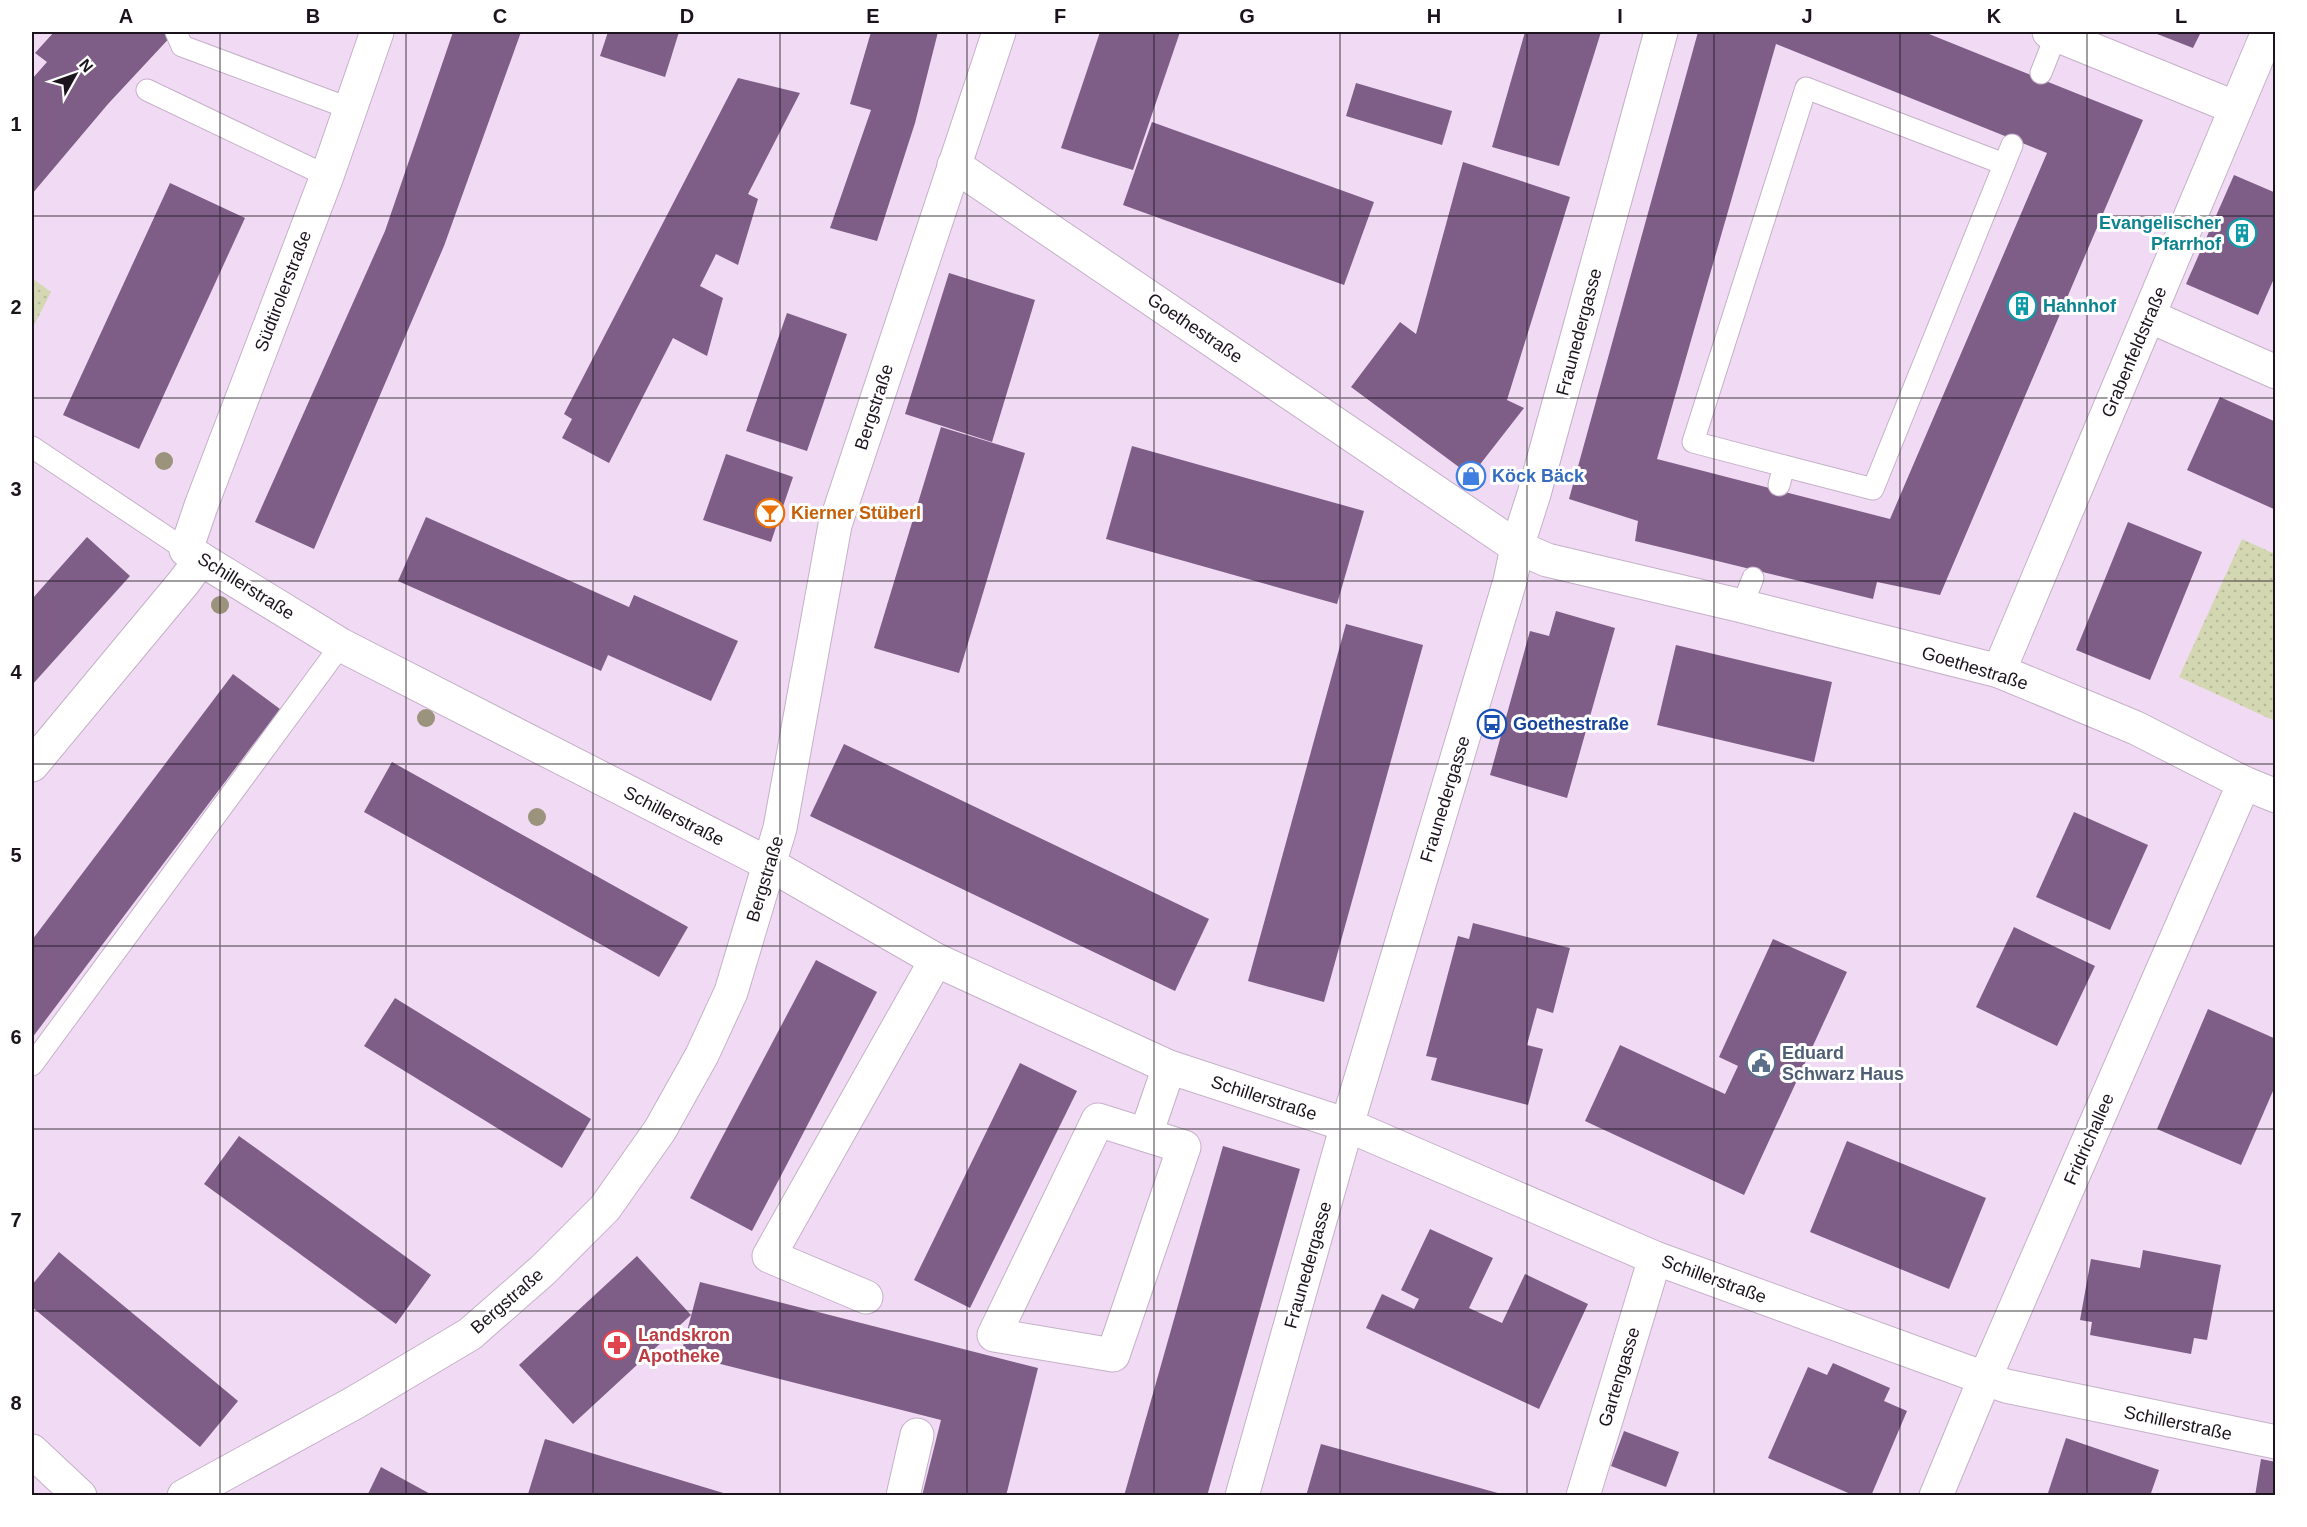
<svg xmlns="http://www.w3.org/2000/svg" width="2307" height="1527" font-family="Helvetica,sans-serif">
<defs>
<pattern id="park-dots" width="8" height="8" patternUnits="userSpaceOnUse" patternTransform="scale(1.5)"><rect width="8" height="8" fill="#d4d8b2"/><path d="M2 2h.1M6 6h.1" fill="none" stroke="#b5b899" stroke-width="1.8" stroke-linecap="round"/></pattern>
</defs>
<rect width="100%" height="100%" fill="#f1dbf4"/>
<g fill="url(#park-dots)">
<polygon points="32,278 51,292 32,329"/>
<polygon points="2242,539 2275,554 2275,721 2179,677"/>
</g>
<g fill="#7e5d87" fill-rule="evenodd">
<polygon points="54,32 175,32 108,104 32,194 32,79 47,62 35,53"/>
<polygon points="453,32 521,32 444,246 314,549 255,522 385,231"/>
<polygon points="608,32 679,32 665,77 600,56"/>
<polygon points="871,32 938,32 915,123 877,241 830,228 871,110 850,104"/>
<polygon points="1100,32 1180,32 1133,170 1061,148"/>
<polygon points="1525,32 1601,32 1559,166 1492,147"/>
<path d="M1698 32H1924L2143 120 1940 595 1877 582 1873 599 1635 541 1638 521 1569 499ZM1776 44 2047 153 1890 519 1657 459Z"/>
<polygon points="2152,32 2201,32 2193,48"/>
<polygon points="738,78 800,93 748,194 758,199 738,265 716,254 700,286 723,298 707,356 673,338 609,463 562,438 572,419 564,414"/>
<polygon points="1356,83 1452,111 1442,145 1346,116"/>
<polygon points="1152,122 1374,202 1344,285 1123,205"/>
<polygon points="1463,162 1570,197 1507,400 1524,408 1471,476 1351,387 1400,322 1416,334"/>
<polygon points="2234,175 2276,193 2276,274 2258,315 2186,284"/>
<polygon points="170,183 245,218 139,449 63,415"/>
<polygon points="949,273 1035,300 992,442 905,414"/>
<polygon points="787,313 847,334 807,451 746,431"/>
<polygon points="2220,397 2276,422 2276,510 2187,470"/>
<polygon points="941,427 1025,453 959,673 874,648"/>
<polygon points="1132,446 1364,511 1337,604 1106,539"/>
<polygon points="726,454 793,477 771,542 703,520"/>
<polygon points="426,517 629,607 634,595 738,641 711,701 608,655 601,671 398,581"/>
<polygon points="2128,522 2202,552 2150,680 2076,650"/>
<polygon points="87,537 130,576 32,685 32,599"/>
<polygon points="1556,611 1615,628 1567,798 1490,775 1530,631 1549,636"/>
<polygon points="1346,624 1423,645 1324,1002 1248,981"/>
<polygon points="1676,645 1832,682 1814,762 1657,725"/>
<polygon points="233,674 280,709 32,1038 32,940"/>
<polygon points="844,744 1209,919 1175,991 810,816"/>
<polygon points="392,762 688,927 659,977 364,812"/>
<polygon points="2074,812 2148,845 2110,930 2036,897"/>
<polygon points="1473,923 1570,948 1553,1013 1537,1008 1527,1045 1543,1049 1528,1105 1431,1080 1437,1058 1426,1056 1458,936 1469,939"/>
<polygon points="2014,927 2095,966 2057,1046 1976,1007"/>
<polygon points="1773,939 1847,972 1744,1195 1585,1121 1620,1045 1725,1094 1738,1066 1719,1057"/>
<polygon points="816,960 877,992 752,1231 690,1198"/>
<polygon points="395,998 591,1119 562,1168 364,1046"/>
<polygon points="2208,1009 2276,1039 2276,1084 2241,1165 2157,1129"/>
<polygon points="1020,1063 1077,1091 970,1308 914,1280"/>
<polygon points="239,1136 431,1275 396,1324 204,1184"/>
<polygon points="1847,1141 1986,1198 1949,1289 1810,1232"/>
<polygon points="1223,1146 1300,1169 1207,1496 1124,1496"/>
<polygon points="1430,1229 1493,1258 1469,1308 1502,1323 1525,1274 1588,1304 1539,1409 1366,1328 1382,1294 1414,1309 1419,1299 1401,1290"/>
<polygon points="2143,1250 2221,1265 2207,1340 2194,1338 2191,1354 2090,1335 2092,1322 2080,1320 2091,1259 2140,1268"/>
<polygon points="59,1252 238,1401 200,1447 32,1307 32,1285"/>
<polygon points="637,1256 691,1315 573,1424 519,1365"/>
<polygon points="700,1282 1038,1368 1006,1496 922,1496 941,1420 681,1354"/>
<polygon points="1833,1363 1890,1388 1884,1401 1907,1411 1871,1496 1855,1496 1768,1458 1808,1367 1827,1375"/>
<polygon points="1624,1431 1679,1452 1666,1487 1611,1466"/>
<polygon points="2066,1438 2159,1470 2150,1496 2047,1496"/>
<polygon points="545,1439 730,1495 730,1496 528,1494"/>
<polygon points="1321,1444 1505,1495 1505,1496 1306,1496"/>
<polygon points="2261,1459 2276,1462 2276,1496 2255,1496"/>
<polygon points="381,1467 434,1496 367,1496"/>
</g>
<g fill="none" stroke-linecap="round" stroke-linejoin="round">
<g stroke="#c5b0c8" stroke-width="23">
<g id="service">
<polyline points="176,32 182,46 351,109"/>
<polyline points="2041,73 2056,35"/>
<polyline points="147,90 327,176"/>
<polyline points="32,447 186,550"/>
<polyline points="1784,466 1693,442 1806,88 2004,164"/>
<polyline points="1779,485 1784,466 1873,489 2012,145"/>
<polyline points="1742,606 1753,578"/>
<polyline points="32,1065 341,645"/>
</g>
</g>
<g stroke="#c5b0c8" stroke-width="35">
<polyline id="pedestrian" points="1936,1496 1985,1378"/>
</g>
<g stroke="#c5b0c8" stroke-width="35">
<g id="minor">
<polyline points="377,32 327,176 201,506 186,550 341,645 769,864 936,960 1169,1067 1347,1125 1655,1258 2006,1386 2276,1442"/>
<polyline points="2049,32 2236,108"/>
<polyline points="954,165 1517,547 1547,560 1742,606 1999,671 2136,728 2244,783 2276,796"/>
<polyline points="2149,316 2276,372"/>
<polyline points="1999,671 2268,32"/>
<polyline points="32,765 184,582 201,559"/>
<polygon points="1098,1120 1184,1147 1113,1355 994,1335"/>
<polyline points="1146,1134 1169,1067"/>
<polyline points="866,1297 769,1256 936,960"/>
<polyline points="1985,1378 2244,783"/>
<polyline points="32,1451 80,1496"/>
<polyline points="184,1496 354,1403 470,1334 543,1270 605,1208 660,1130 702,1055 731,992 780,828 835,525 999,32"/>
<polyline points="903,1496 917,1435"/>
<polyline points="1242,1496 1347,1125 1510,581 1517,547 1534,494 1661,32"/>
<polyline points="1583,1496 1655,1258"/>
</g>
</g>
<use href="#service" stroke="#fff" stroke-width="21"/>
<use href="#pedestrian" stroke="#fff" stroke-width="33"/>
<use href="#minor" stroke="#fff" stroke-width="33"/>
</g>
<g fill="#9b937c">
<circle cx="164" cy="461" r="9"/>
<circle cx="220" cy="605" r="9"/>
<circle cx="426" cy="718" r="9"/>
<circle cx="537" cy="817" r="9"/>
</g>
<path fill="none" stroke="#1c141d" stroke-width="1.5" stroke-opacity="0.55" d="M220 32V1496M406 32V1496M593 32V1496M780 32V1496M967 32V1496M1154 32V1496M1340 32V1496M1527 32V1496M1714 32V1496M1900 32V1496M2087 32V1496M32 216H2276M32 398H2276M32 581H2276M32 764H2276M32 946H2276M32 1129H2276M32 1311H2276"/>
<defs>
<g id="building-ring" transform="scale(1.5)"><circle r="9.5" fill="#fff" stroke="#0f9aa8" stroke-width="1.5"/><path d="M-4-6H4V6H1V3H-1V6H-4ZM-2.5-4.3h1.7v1.8h-1.7ZM.8-4.3h1.7v1.8H.8ZM-2.5-1h1.7V.8h-1.7ZM.8-1h1.7V.8H.8Z" fill="#0f9aa8"/></g>
<g id="shop-ring" transform="scale(1.5)"><circle r="9.5" fill="#fff" stroke="#3f7fe0" stroke-width="1.5"/><path d="M-5-2.5h2.3a2.7 3.5 0 0 1 5.4 0H5L5.5 6h-11ZM-1.5-2.5h3a1.5 2.3 0 0 0-3 0Z" fill="#3f7fe0"/></g>
<g id="bar-ring" transform="scale(1.5)"><circle r="9.5" fill="#fff" stroke="#e8710a" stroke-width="1.5"/><path d="M-6-5H6L.8 .8V4.5H3.5V6h-7V4.5H-.8V.8Z" fill="#e8710a"/></g>
<g id="bus-ring" transform="scale(1.5)"><circle r="9.5" fill="#fff" stroke="#1a4fb4" stroke-width="1.5"/><path d="M-5-6H5V4H4V6H2V4H-2V6H-4V4H-5ZM-3.5-4V0h7V-4ZM-3.5 1.2v1.5H-2V1.2ZM2 1.2v1.5H3.5V1.2Z" fill="#1a4fb4"/></g>
<g id="civic-ring" transform="scale(1.5)"><circle r="9.5" fill="#fff" stroke="#5c6f8a" stroke-width="1.5"/><path d="M-.6-6.5H3V-4.5H.6V-3L4-1V1h2V6H-6V1h2V-1L-.6-3ZM-1.2 2.5V6h2.4V2.5Z" fill="#5c6f8a"/></g>
<g id="pharmacy-ring" transform="scale(1.5)"><circle r="9.5" fill="#fff" stroke="#e0444e" stroke-width="1.5"/><path d="M-2-6h4v4h4v4h-4v4h-4v-4h-4v-4h4Z" fill="#e0444e"/></g>
</defs>
<g fill-rule="evenodd">
<use href="#building-ring" x="2242" y="233"/>
<use href="#building-ring" x="2022" y="306"/>
<use href="#shop-ring" x="1471" y="476"/>
<use href="#bar-ring" x="770" y="513"/>
<use href="#bus-ring" x="1492" y="724"/>
<use href="#civic-ring" x="1761" y="1063"/>
<use href="#pharmacy-ring" x="617" y="1345"/>
</g>
<g text-anchor="middle" stroke-width="6" stroke-linejoin="round" paint-order="stroke">
<g font-size="18" font-weight="bold" fill="#0d838f" stroke="#fff" text-anchor="end">
<text x="2221" y="229">Evangelischer<tspan x="2221" dy="21">Pfarrhof</tspan></text>
<text x="2043" y="312" text-anchor="start">Hahnhof</text>
</g>
<g font-size="18" fill="#1c141d" stroke="#fff">
<text transform="translate(283 291) rotate(-69)" y="6">Südtirolerstraße</text>
<text transform="translate(1195 328) rotate(34)" y="6">Goethestraße</text>
<text transform="translate(1579 332) rotate(-75)" y="6">Fraunedergasse</text>
<text transform="translate(2134 352) rotate(-67)" y="6">Grabenfeldstraße</text>
<text transform="translate(874 407) rotate(-72)" y="6">Bergstraße</text>
<text transform="translate(246 586) rotate(32)" y="6">Schillerstraße</text>
<text transform="translate(1975 668) rotate(17)" y="6">Goethestraße</text>
<text transform="translate(1445 799) rotate(-73)" y="6">Fraunedergasse</text>
<text transform="translate(674 816) rotate(27)" y="6">Schillerstraße</text>
<text transform="translate(765 879) rotate(-73)" y="6">Bergstraße</text>
<text transform="translate(1264 1098) rotate(18)" y="6">Schillerstraße</text>
<text transform="translate(2089 1139) rotate(-66)" y="6">Fridrichallee</text>
<text transform="translate(1308 1265) rotate(-74)" y="6">Fraunedergasse</text>
<text transform="translate(1714 1279) rotate(20)" y="6">Schillerstraße</text>
<text transform="translate(507 1301) rotate(-41)" y="6">Bergstraße</text>
<text transform="translate(1619 1377) rotate(-73)" y="6">Gartengasse</text>
<text transform="translate(2178 1423) rotate(12)" y="6">Schillerstraße</text>
</g>
<g font-size="18" font-weight="bold" fill="#366cbe" stroke="#fff" text-anchor="start">
<text x="1492" y="482">Köck Bäck</text>
</g>
<g font-size="18" font-weight="bold" fill="#c56008" stroke="#fff" text-anchor="start">
<text x="791" y="519">Kierner Stüberl</text>
</g>
<g font-size="18" font-weight="bold" fill="#164399" stroke="#fff" text-anchor="start">
<text x="1513" y="730">Goethestraße</text>
</g>
<g font-size="18" font-weight="bold" fill="#4e5e75" stroke="#fff" text-anchor="start">
<text x="1782" y="1059">Eduard<tspan x="1782" dy="21">Schwarz Haus</tspan></text>
</g>
<g font-size="18" font-weight="bold" fill="#be3a42" stroke="#fff" text-anchor="start">
<text x="638" y="1341">Landskron<tspan x="638" dy="21">Apotheke</tspan></text>
</g>
</g>
<rect width="2307" height="1527" fill="none" stroke="#ffffff" stroke-width="66"/>
<g transform="translate(75 75) rotate(50)" stroke="#ffffff" stroke-width="4.5" paint-order="stroke">
<path d="M0-4.5L10 22L0 15L-10 22Z" fill="#1c141d"/>
<text y="-9" font-size="16" font-weight="bold" text-anchor="middle" fill="#1c141d">N</text>
</g>
<rect x="33" y="33" width="2241" height="1461" fill="none" stroke="#1c141d" stroke-width="2"/>
<g font-size="20" text-anchor="middle" font-weight="bold" fill="#1c141d">
<text x="126" y="23">A</text>
<text x="313" y="23">B</text>
<text x="500" y="23">C</text>
<text x="687" y="23">D</text>
<text x="873" y="23">E</text>
<text x="1060" y="23">F</text>
<text x="1247" y="23">G</text>
<text x="1434" y="23">H</text>
<text x="1620" y="23">I</text>
<text x="1807" y="23">J</text>
<text x="1994" y="23">K</text>
<text x="2181" y="23">L</text>
<text x="16" y="131">1</text>
<text x="16" y="314">2</text>
<text x="16" y="496">3</text>
<text x="16" y="679">4</text>
<text x="16" y="862">5</text>
<text x="16" y="1044">6</text>
<text x="16" y="1227">7</text>
<text x="16" y="1410">8</text>
</g>
</svg>
